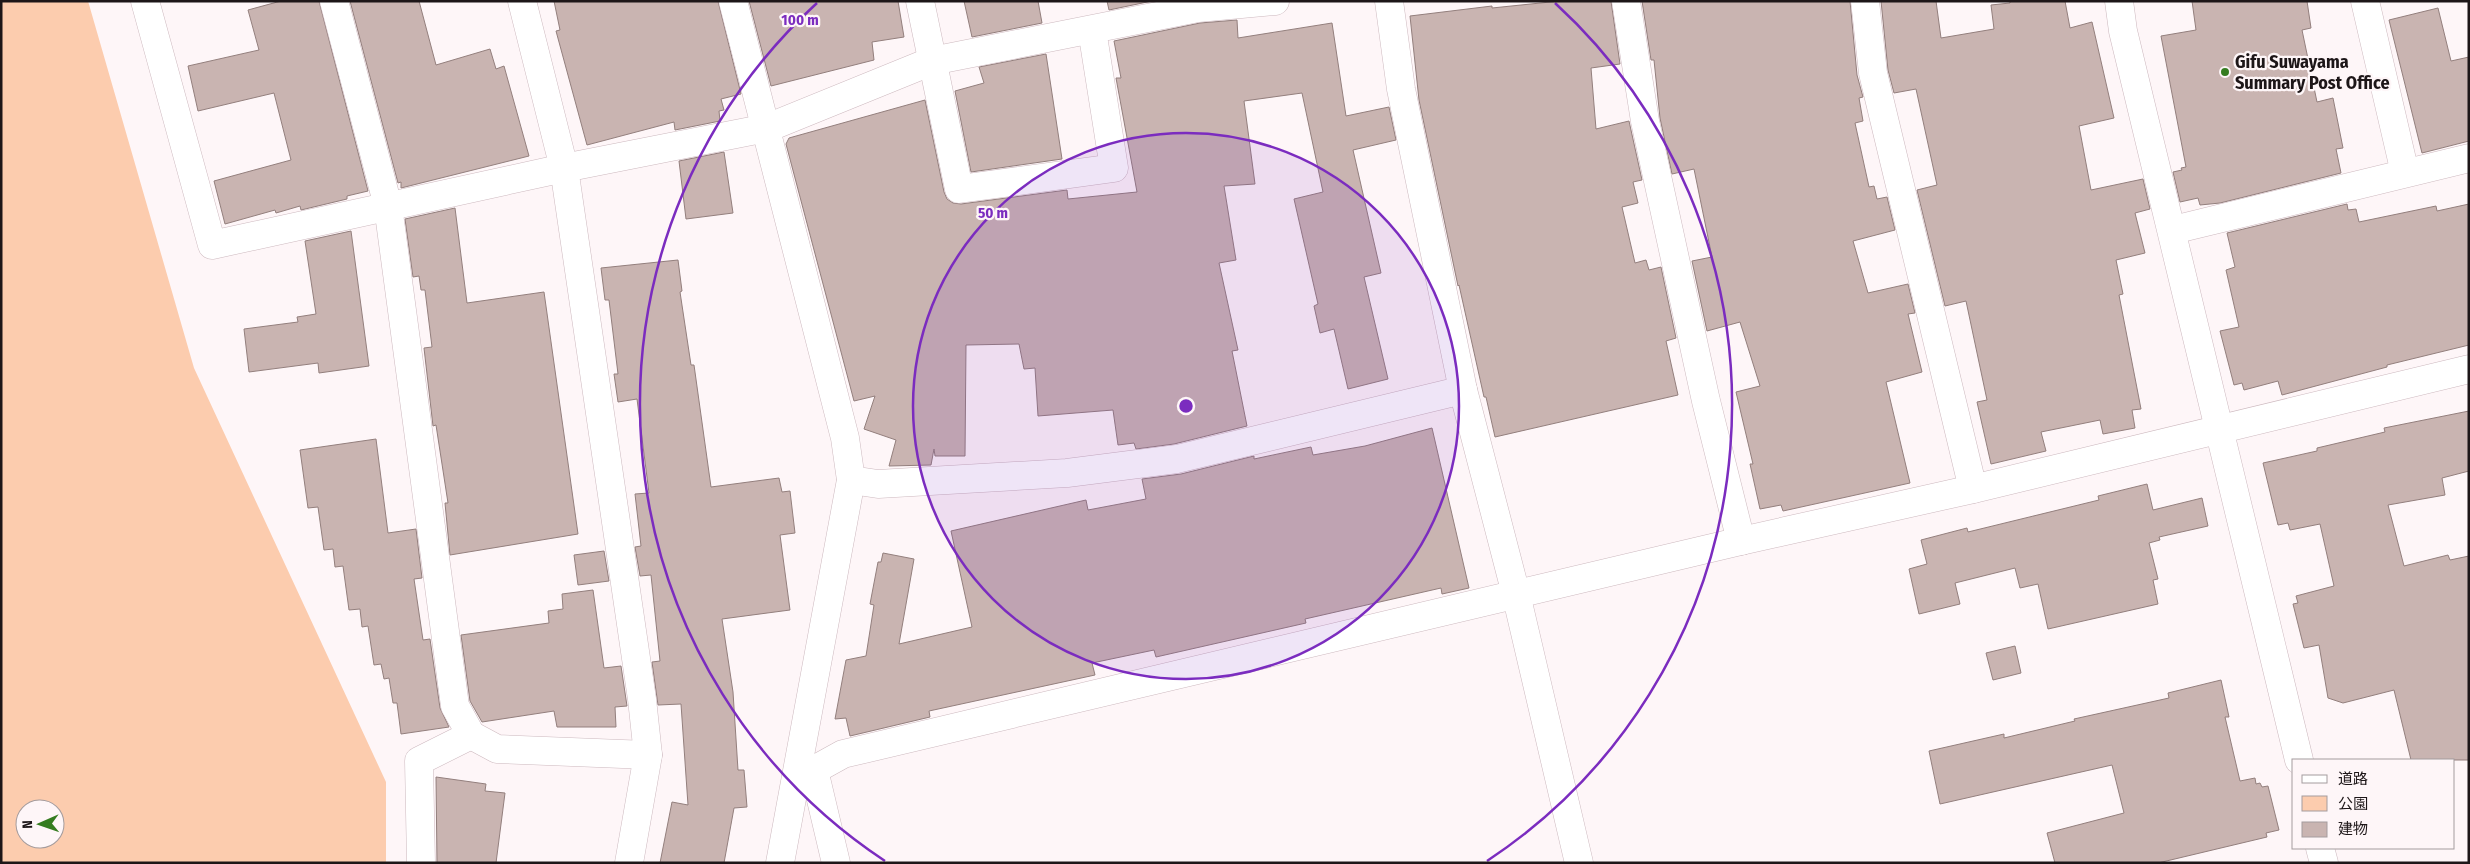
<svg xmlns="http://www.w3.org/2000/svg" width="2470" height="864" font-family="'Fira Sans Condensed','Noto Sans JP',sans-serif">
<rect width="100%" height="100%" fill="#fef6f8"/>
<path fill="#fcccae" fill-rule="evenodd" d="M1 1H88L194 368 386 782V863H1ZM25 809H55V839H25Z"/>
<g fill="#c9b4b1" stroke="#937f7d">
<polygon points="281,1 319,1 368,191 347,196 347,199 301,210 300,206 276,213 275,210 225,224 214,181 291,160 274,93 198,111 188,66 259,50 248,10"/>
<polygon points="350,1 419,1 436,65 490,49 496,69 504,66 529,156 401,188 401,182 398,183"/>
<polygon points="554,1 718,1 741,94 721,99 724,110 719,111 720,121 675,130 674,122 587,145 556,31 560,30"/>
<polygon points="749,1 898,1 904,37 872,42 874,60 771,86"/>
<polygon points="964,1 1038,1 1042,23 972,37"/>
<polygon points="1107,1 1152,1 1109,10"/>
<polygon points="1560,1 1611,1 1620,64 1591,68 1596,129 1629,121 1642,180 1633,182 1638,203 1622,207 1635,263 1646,260 1649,270 1661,267 1676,338 1666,341 1678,395 1495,437 1486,397 1484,397 1459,285 1458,286 1419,100 1410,16 1492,6 1492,8"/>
<polygon points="1642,1 1850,1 1857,75 1863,97 1859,98 1863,121 1855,123 1869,187 1874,186 1877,199 1887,197 1895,230 1853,241 1868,293 1908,284 1915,313 1908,314 1922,372 1886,382 1910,483 1783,511 1781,505 1760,509 1750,464 1753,464 1736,392 1760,386 1740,322 1707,331 1692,261 1712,257 1694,169 1672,174 1660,118 1654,60 1651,60"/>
<polygon points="1881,1 1936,1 1941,38 1994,29 1991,5 2010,3 2010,1 2065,1 2070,28 2092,22 2114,118 2079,126 2091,190 2143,179 2150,209 2135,213 2145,253 2116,260 2123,294 2119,295 2141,409 2132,410 2135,428 2103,434 2100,420 2041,432 2046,451 1991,464 1977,402 1987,400 1966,301 1945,306 1917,190 1937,185 1916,89 1894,93 1888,70"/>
<polygon points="2192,1 2307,1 2311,28 2302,30 2317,102 2333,98 2343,148 2336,149 2341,173 2220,203 2200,205 2198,198 2180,202 2173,172 2182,170 2181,168 2186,167 2161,36 2196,30"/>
<polygon points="2438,8 2451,61 2469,57 2469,141 2422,153 2389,20"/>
<polygon points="1237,20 1238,38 1332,23 1346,116 1389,107 1396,140 1353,150 1381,273 1364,277 1388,379 1348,389 1334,329 1320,333 1314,306 1318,304 1294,199 1323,192 1302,93 1244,101 1255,184 1224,186 1236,260 1219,263 1238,350 1232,351 1247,426 1174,444 1136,449 1134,443 1118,445 1113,410 1038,416 1035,368 1024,369 1019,344 966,345 965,456 935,456 934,449 931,465 889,466 896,440 864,429 875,396 854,401 786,144 789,138 925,100 944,192 947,199 953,203 961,204 1067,190 1068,199 1137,192 1116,78 1121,78 1114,41 1200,23"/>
<polygon points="1046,54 1062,159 971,172 955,91 984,83 979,67"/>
<polygon points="724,152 733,213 686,219 679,161"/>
<polygon points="2347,204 2348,210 2356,209 2359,222 2436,206 2437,211 2469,204 2469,345 2387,365 2387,367 2282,395 2278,381 2244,390 2242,383 2234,385 2220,331 2239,327 2226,270 2235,267 2227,233"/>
<polygon points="455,208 467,303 544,292 578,534 450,555 445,503 448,503 436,425 433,426 424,348 432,347 425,290 421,290 419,276 413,277 405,219"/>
<polygon points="351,231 369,366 319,373 318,363 249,372 244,329 298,322 297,317 316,314 305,241"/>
<polygon points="678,260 682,291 680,292 691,365 694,365 711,487 779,478 782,492 790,491 795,533 780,535 790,610 722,619 733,692 738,770 744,770 747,807 734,808 724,863 660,863 672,802 688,805 681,704 658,705 652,662 660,661 651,575 640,576 635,547 641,546 635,494 649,493 637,399 618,402 614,374 618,374 609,300 605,300 601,268"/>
<polygon points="2469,411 2469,471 2442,478 2445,495 2388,505 2404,566 2448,555 2450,560 2469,556 2469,760 2411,760 2394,690 2343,703 2328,698 2319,645 2304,648 2293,604 2298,603 2296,596 2334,586 2320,524 2290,530 2288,523 2278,525 2263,463 2317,451 2317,448 2385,432 2384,428"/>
<polygon points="1432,428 1469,588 1442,594 1441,588 1305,619 1306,623 1156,657 1154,650 1092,663 1095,675 929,711 930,717 850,736 846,718 835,719 846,660 866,656 874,605 870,604 878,562 881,562 883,553 914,559 899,644 972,627 951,531 1086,500 1088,510 1146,499 1142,479 1181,474 1254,456 1254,459 1311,447 1313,455 1365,446"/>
<polygon points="376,439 388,533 416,529 422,578 414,579 423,640 430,639 440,708 449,727 401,734 397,703 393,703 389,678 384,679 381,664 374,665 368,626 362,627 360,609 349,610 343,566 335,567 333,549 324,550 318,507 308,508 300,450"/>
<polygon points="2147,484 2153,510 2202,498 2208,526 2159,537 2160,540 2149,543 2158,579 2153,580 2158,604 2048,629 2038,584 2020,588 2015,568 1955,583 1960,604 1919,614 1909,569 1927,564 1921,540 1967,528 1968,532 2099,500 2098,496"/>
<polygon points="604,551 609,581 578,585 574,555"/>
<polygon points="593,590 604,668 621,666 627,706 615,707 616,727 557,727 554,711 482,722 470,701 461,635 549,623 548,611 563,609 562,594"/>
<polygon points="2015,646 2021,673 1993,680 1986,653"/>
<polygon points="2221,680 2229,717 2225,717 2240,781 2255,778 2256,784 2260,783 2262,787 2268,786 2279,830 2266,833 2267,837 2158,863 2055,863 2047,833 2124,813 2112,765 1940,804 1929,751 2004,734 2004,738 2075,721 2074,719 2169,698 2168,693"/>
<polygon points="436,777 486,784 485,791 505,793 496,863 437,863"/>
</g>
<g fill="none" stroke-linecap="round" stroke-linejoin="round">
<g stroke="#cdb9bf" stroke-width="29">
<g id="street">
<polyline points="145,1 212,245 564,168 767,128 932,61 1198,8 1275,1"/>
<polyline points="334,1 388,206 455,706 471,735 497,749 648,755"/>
<polyline points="522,1 564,168 642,699 648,755 629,863"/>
<polyline points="733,1 845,438 851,480 780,863"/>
<polyline points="920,1 959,189 1114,168 1092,30"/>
<polyline points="1389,1 1401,89 1463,390 1516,594 1579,863"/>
<polyline points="1626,1 1645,121 1706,401 1741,541"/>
<polyline points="1865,1 1873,73 1973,489"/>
<polyline points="2365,1 2405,173"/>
<polyline points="2173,230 2469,158"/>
<polyline points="851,480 878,484 1067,473 1177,459 1463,390"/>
<polyline points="800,763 814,770 836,863"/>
<polyline points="814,770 843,754 1741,541 1973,489 2469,369"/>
<polyline points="421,863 419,761 471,735"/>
</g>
</g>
<g stroke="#cdb9bf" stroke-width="29">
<g id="secondary">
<polyline points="2119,1 2123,31 2299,760"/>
<polyline points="2320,848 2324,863"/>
</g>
</g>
<use href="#street" stroke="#fff" stroke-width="28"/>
<use href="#secondary" stroke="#fff" stroke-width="28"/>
</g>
<circle cx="1186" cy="406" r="273" fill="#7b2cbf" fill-opacity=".12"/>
<g fill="none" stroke="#7b2cbf" stroke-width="2.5">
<circle cx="1186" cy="406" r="273"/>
<path d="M885 861A546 546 0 0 1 817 3M1555 3A546 546 0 0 1 1487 861"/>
</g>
<circle fill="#357c20" stroke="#fef6f8" stroke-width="2" cx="2225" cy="72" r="5"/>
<g text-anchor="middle" stroke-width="4.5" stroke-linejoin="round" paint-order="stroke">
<g font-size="18" font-weight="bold" fill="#1d1618" stroke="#fef6f8" text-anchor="start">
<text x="2235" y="68">Gifu Suwayama<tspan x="2235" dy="21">Summary Post Office</tspan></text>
</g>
</g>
<circle cx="1186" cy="406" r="8" fill="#7b2cbf" stroke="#fef6f8" stroke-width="2.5"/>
<g font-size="15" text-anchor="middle" font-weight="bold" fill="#7b2cbf" stroke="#fef6f8" stroke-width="4.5" stroke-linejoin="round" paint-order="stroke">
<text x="800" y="25">100 m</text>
<text x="993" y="218">50 m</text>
</g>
<rect width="2470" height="864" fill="none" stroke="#1d1618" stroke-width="5"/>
<rect x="2292" y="759" width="162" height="90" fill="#fef6f8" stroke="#a49c9e"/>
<rect x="2302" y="775" width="25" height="8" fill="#ffffff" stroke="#a49c9e"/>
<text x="2338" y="784" font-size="15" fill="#1d1618">道路</text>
<rect x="2302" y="796" width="25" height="15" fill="#fcccae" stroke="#a49c9e"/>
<text x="2338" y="809" font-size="15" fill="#1d1618">公園</text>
<rect x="2302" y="822" width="25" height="15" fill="#c9b4b1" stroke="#a49c9e"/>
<text x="2338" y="834" font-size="15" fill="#1d1618">建物</text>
<g transform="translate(40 824) rotate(268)"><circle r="24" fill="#fef6f8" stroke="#a49c9e"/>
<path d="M0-4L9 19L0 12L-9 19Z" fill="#357c20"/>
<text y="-8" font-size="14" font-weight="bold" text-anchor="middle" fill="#1d1618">N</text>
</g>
</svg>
